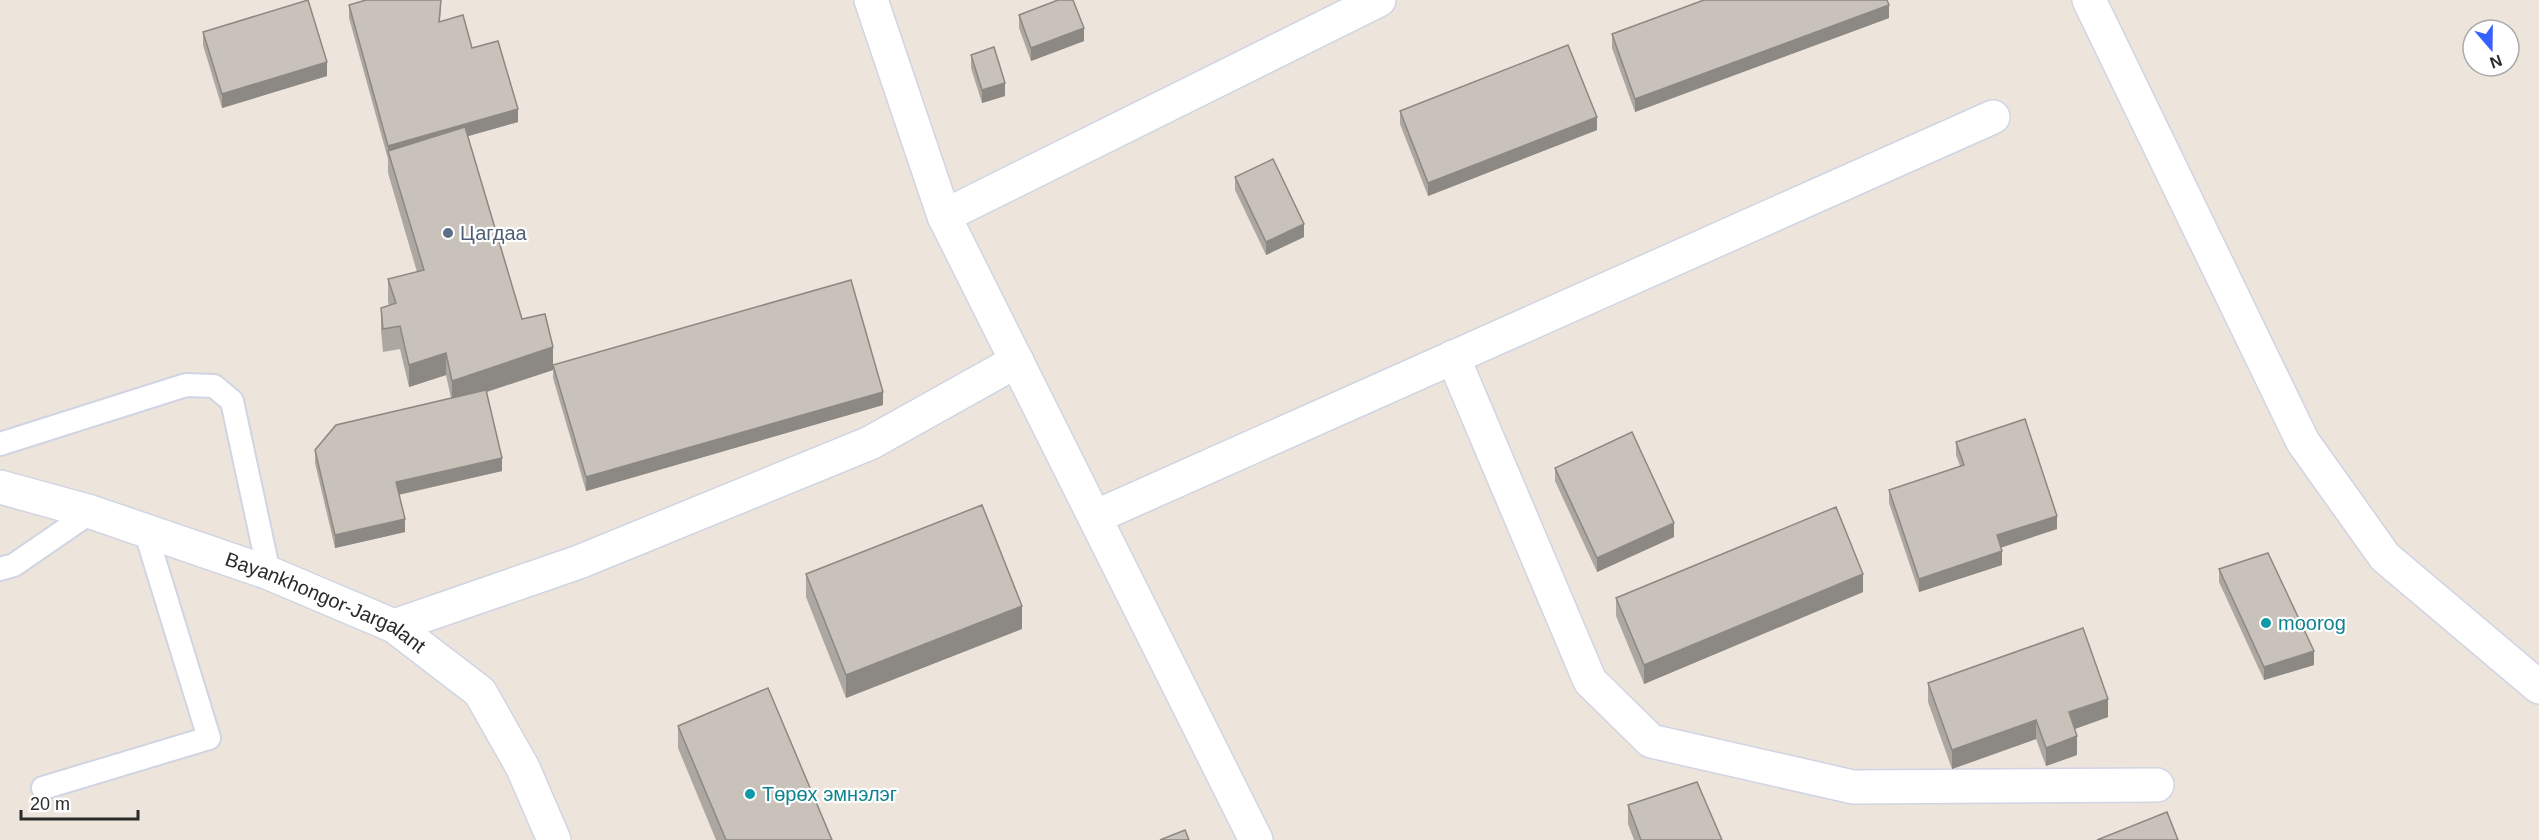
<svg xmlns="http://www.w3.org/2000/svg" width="2539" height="840" font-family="Arial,sans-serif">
<rect width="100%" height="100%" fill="#ede5db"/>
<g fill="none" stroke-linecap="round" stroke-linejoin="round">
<g stroke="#d0d4e3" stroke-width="26">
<g id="service">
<polyline points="0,444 186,385 214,386 232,401 269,573"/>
<polyline points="0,569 14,565 91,512"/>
<polyline points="43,788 209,738 145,530"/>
</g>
</g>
<g stroke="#d0d4e3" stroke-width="36">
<g id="minor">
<polyline points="871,0 944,216 1256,840"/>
<polyline points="944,216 1379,0"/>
<polyline points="1453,357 1590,681 1651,741 1853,787 2157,785"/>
<polyline points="1095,517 1993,117"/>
<polyline points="394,626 579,562 870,443 1017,361"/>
</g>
</g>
<g stroke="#d0d4e3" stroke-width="36">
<g id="tertiary">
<polyline points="2089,0 2303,442 2385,557 2539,687"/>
<path id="s1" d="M0 487 91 512 269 573 394 626 480 692 523 768 554 840"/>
</g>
</g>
<use href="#service" stroke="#fff" stroke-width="22"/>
<use href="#minor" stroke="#fff" stroke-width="33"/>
<use href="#tertiary" stroke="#fff" stroke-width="33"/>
</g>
<g fill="#aca7a1">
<polygon points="349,5 441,8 440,21 472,48 518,122 468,136 522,319 553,370 487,392 502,471 399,495 405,532 335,548 315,463 315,450 451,398 446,375 409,387 400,349 383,352 381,330 381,308 389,305 388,302 388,279 417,272 388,173 388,159 349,18"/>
<polygon points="1019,15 1084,41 1031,61 1019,28"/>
<polygon points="1889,18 1635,112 1612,48 1612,34"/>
<polygon points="203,32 327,76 222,108 203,45"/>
<polygon points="971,55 1005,96 982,103 971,68"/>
<polygon points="1400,111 1597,130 1428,196 1400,124"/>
<polygon points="1235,177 1304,237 1266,255 1235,190"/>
<polygon points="553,365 883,405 586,491 553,378"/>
<polygon points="1956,442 2057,529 2001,547 2002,565 1919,592 1889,503 1889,490 1960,466 1956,455"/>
<polygon points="1555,468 1674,537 1597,572 1555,481"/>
<polygon points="2219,569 2314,665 2264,680 2219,582"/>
<polygon points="806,574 1022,629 846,698 806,597"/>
<polygon points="1863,592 1644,684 1616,616 1616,598"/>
<polygon points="1928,683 2108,717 2075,729 2077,755 2046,766 2036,739 1952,769 1928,702"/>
<polygon points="678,726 832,840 716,840 678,748"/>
<polygon points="1628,805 1722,840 1634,840 1628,824"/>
</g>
<g fill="#8c8883">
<polygon points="1889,5 1889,18 1635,112 1635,99"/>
<polygon points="1084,28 1084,41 1031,61 1031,48"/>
<polygon points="327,62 327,76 222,108 222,94"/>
<polygon points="1005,83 1005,96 982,103 982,90"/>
<polygon points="518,109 518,122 391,158 388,151 388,146"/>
<polygon points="1597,117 1597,130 1428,196 1428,183"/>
<polygon points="1304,224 1304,237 1266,255 1266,242"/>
<polygon points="553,347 553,370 452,403 452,381"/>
<polygon points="446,353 446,375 409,387 409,365"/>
<polygon points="883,392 883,405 586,491 586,477"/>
<polygon points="502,458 502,471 396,495 396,482"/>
<polygon points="2057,516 2057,529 1997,549 1997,535"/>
<polygon points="405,519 405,532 335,548 335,535"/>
<polygon points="1674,523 1674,537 1597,572 1597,558"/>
<polygon points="2002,551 2002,565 1919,592 1919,579"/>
<polygon points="1863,574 1863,592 1644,684 1644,665"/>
<polygon points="1022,606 1022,629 846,698 846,675"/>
<polygon points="2314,651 2314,665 2264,680 2264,667"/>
<polygon points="2108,699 2108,717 2069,731 2069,712"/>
<polygon points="2036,720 2036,739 1952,769 1952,750"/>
<polygon points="2077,736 2077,755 2046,766 2046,748"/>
</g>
<g fill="#c8c2bb" stroke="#8c8883" stroke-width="1.5">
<polygon points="308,0 327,62 222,94 203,32"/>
<polygon points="366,0 441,0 439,22 463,15 472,48 498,41 518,109 388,146 349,5"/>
<polygon points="1058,0 1073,0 1084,28 1031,48 1019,15"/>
<polygon points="1704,0 1887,0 1889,5 1635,99 1612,34"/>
<polygon points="1568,45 1597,117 1428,183 1400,111"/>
<polygon points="994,47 1005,83 982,90 971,55"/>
<polygon points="465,127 522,319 545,314 553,347 452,381 446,353 409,365 400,326 383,329 381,308 396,303 388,279 424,270 388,151"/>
<polygon points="1273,159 1304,224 1266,242 1235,177"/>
<polygon points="851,280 883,392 586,477 553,365"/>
<polygon points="486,390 502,458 396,482 405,519 335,535 315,450 336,425"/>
<polygon points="2025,419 2057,516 1997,535 2002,551 1919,579 1889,490 1964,465 1956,442"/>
<polygon points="1632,432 1674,523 1597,558 1555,468"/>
<polygon points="982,505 1022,606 846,675 806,574"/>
<polygon points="1836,507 1863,574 1644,665 1616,598"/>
<polygon points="2268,553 2314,651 2264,667 2219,569"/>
<polygon points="2083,628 2108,699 2069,712 2077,736 2046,748 2036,720 1952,750 1928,683"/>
<polygon points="768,688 832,840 726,840 678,726"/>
<polygon points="1697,782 1722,840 1641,840 1628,805"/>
<polygon points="2167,812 2178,840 2097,840"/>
<polygon points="1185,830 1189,840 1160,840"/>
</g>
<circle fill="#5c6f8a" stroke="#fff" stroke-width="2" cx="448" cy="233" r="6"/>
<g fill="#0f9aa8" stroke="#fff" stroke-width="2">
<circle cx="2266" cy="623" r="6"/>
<circle cx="750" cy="794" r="6"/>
</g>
<g text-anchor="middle" stroke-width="4.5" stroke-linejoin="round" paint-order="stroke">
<g font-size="20" fill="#4e5e75" stroke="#fff" text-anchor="start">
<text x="460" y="240">Цагдаа</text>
</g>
<g font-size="20" fill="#2a2a2a" stroke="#fff">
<text dy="7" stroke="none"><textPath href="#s1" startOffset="346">Bayankhongor-Jargalant</textPath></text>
</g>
<g font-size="20" fill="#0d838f" stroke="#fff" text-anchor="start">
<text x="2278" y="630">moorog</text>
<text x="762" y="801">Төрөх эмнэлэг</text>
</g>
</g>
<g transform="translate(2491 48) rotate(160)"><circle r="28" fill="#ffffff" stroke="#aaaaaa" stroke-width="1.5"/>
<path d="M0-4.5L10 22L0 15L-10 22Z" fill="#3660ff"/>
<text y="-9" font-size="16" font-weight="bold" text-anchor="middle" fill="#2a2a2a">N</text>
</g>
<path d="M21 810v9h117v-9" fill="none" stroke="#2a2a2a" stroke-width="3"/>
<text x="30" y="810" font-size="18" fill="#2a2a2a" stroke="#ffffff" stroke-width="4.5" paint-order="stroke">20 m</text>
</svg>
